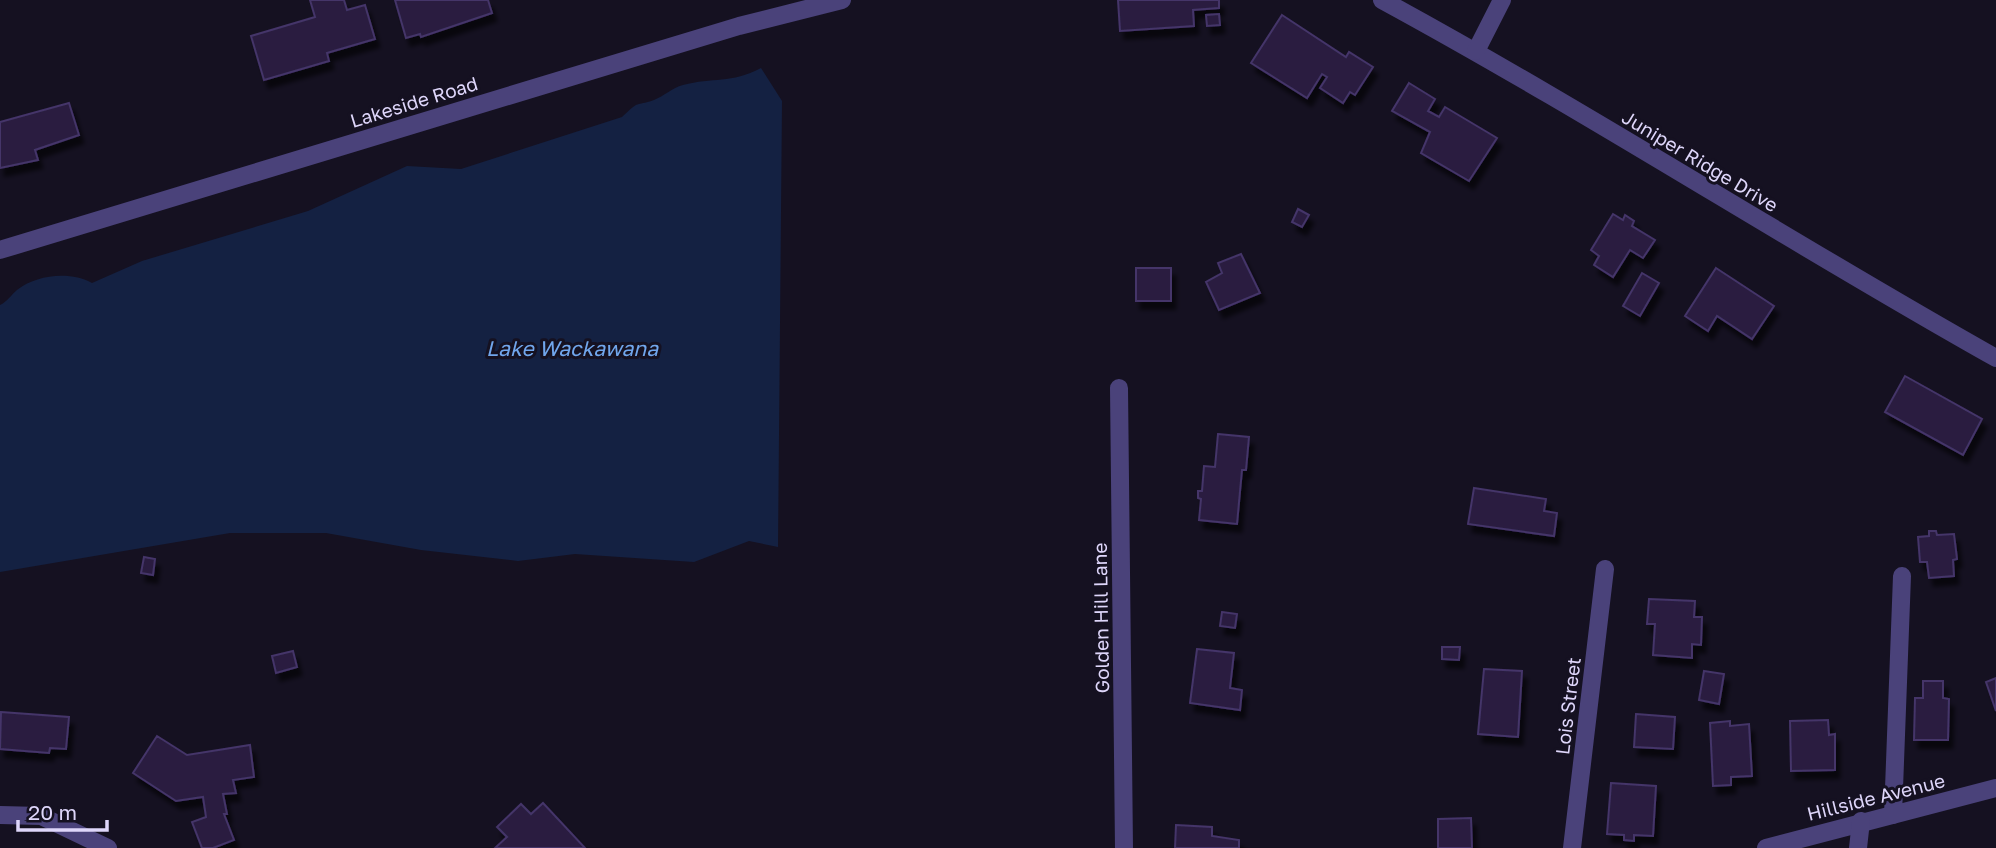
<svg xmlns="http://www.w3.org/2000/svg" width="1996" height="848" font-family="'Golos Text',sans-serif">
<defs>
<filter id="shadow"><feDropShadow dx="4.5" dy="8" stdDeviation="2" flood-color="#0009"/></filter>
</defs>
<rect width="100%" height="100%" fill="#151121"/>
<path fill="#142142" d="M761 68 782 101 778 547 749 541 694 562 575 554 518 561 421 550 326 533H230L0 572V305C7 302 11 295 17 290 37 274 71 271 92 283L142 261 308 211 407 166 461 169 622 117C641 99 634 107 654 100 664 96 672 88 683 85 713 77 731 84 761 68Z"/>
<g fill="#291f40" stroke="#443469" stroke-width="2" filter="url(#shadow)">
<polygon points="310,0 344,0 347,10 365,5 375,39 327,53 329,61 264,80 251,36 315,17"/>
<polygon points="395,0 488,0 492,13 421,37 420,34 406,38"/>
<polygon points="1118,0 1219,0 1219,8 1193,10 1194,26 1120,31"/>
<polygon points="1219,14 1220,25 1207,26 1206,15"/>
<polygon points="1282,15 1346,57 1349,52 1373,67 1355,95 1350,92 1343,103 1320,88 1327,77 1322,74 1307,98 1251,63"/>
<polygon points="1409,83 1435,99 1428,111 1439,117 1445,107 1497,138 1469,181 1421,153 1430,132 1392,111"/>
<polygon points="69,103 79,135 35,150 38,160 0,168 0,122"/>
<polygon points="1298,209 1309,215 1302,227 1292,222"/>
<polygon points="1613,214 1623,220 1625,215 1634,221 1632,226 1655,240 1643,258 1630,250 1613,277 1594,265 1599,256 1591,250"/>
<polygon points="1241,254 1260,293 1219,310 1206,282 1222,273 1218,263"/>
<rect x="1136" y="268" width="35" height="33"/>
<polygon points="1716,268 1774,306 1752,339 1717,316 1708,331 1685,316"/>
<polygon points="1642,273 1659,283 1640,316 1623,306"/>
<polygon points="1905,376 1982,419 1963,455 1885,412"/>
<polygon points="1218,434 1249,437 1246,470 1242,470 1237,524 1199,520 1201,499 1198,498 1198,491 1202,491 1204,466 1215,467"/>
<polygon points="1474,488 1546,499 1544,511 1557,513 1554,536 1468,524"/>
<polygon points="1929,531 1936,531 1937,535 1954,534 1957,559 1953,560 1954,576 1929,578 1927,562 1920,562 1918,537 1929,536"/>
<polygon points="144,557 155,559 153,575 141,573"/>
<polygon points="1649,599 1695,601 1694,617 1702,617 1701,645 1692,644 1692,658 1653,655 1655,624 1647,624"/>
<polygon points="1222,612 1237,614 1235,628 1220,626"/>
<polygon points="1442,647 1460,647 1459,660 1442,659"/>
<polygon points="1197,649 1234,653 1230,688 1242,690 1240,710 1190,703"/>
<polygon points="293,651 297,667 276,673 272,656"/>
<polygon points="1484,669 1522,671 1518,737 1478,734"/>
<polygon points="1704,671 1724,674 1719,704 1699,700"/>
<polygon points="1996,678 1996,711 1986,682"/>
<polygon points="1923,681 1943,681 1943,698 1949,699 1948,740 1914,740 1915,698 1923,698"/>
<polygon points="1,712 69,717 66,749 50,748 49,753 0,749"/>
<polygon points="1636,714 1675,717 1673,749 1634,747"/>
<polygon points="1828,720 1829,735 1835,734 1835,770 1791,771 1790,721"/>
<polygon points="1730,721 1730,726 1749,724 1752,776 1731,777 1731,785 1713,786 1710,723"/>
<polygon points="157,736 187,755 250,745 254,777 233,780 236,793 223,794 227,814 224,814 234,840 213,848 202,848 192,822 206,817 203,797 176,801 133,773"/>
<polygon points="1611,783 1656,786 1653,836 1634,835 1634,841 1624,840 1624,835 1607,834"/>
<polygon points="543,803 585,848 495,848 507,837 497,827 521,804 531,814"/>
<polygon points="1471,818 1472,848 1438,848 1438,819"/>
<polygon points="1176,825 1212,827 1212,836 1239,840 1239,848 1175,848"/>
</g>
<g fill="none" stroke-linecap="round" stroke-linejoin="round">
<g stroke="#4a427a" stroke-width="18">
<path d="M1382 0C1590 113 1789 242 1996 358"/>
<polyline points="1476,51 1502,0"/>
<polyline points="0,250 739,26 842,0"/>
<polyline points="1119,388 1124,848"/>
<polyline points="0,815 41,816 108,848"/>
<polyline points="1893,815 1902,576"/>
<polyline points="1572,848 1605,569"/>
<polyline points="1766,848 1996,788"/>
<polyline points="1858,848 1861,821"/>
</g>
</g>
<g text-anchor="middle" stroke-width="6" stroke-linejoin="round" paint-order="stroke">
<g font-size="19" fill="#ded6fa" stroke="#151121">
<text transform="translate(414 102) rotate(-17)" y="7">Lakeside Road</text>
<text transform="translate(1700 161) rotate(31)" y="7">Juniper Ridge Drive</text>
<text transform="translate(1101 618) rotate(-91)" y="7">Golden Hill Lane</text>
<text transform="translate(1568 706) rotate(-83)" y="7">Lois Street</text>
<text transform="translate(1876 797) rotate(-14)" y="7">Hillside Avenue</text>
</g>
<g font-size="21" font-style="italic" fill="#71a6ec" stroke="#151121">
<text x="572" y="356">Lake Wackawana</text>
</g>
</g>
<path d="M18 820v10h89v-10" fill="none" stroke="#ded6fa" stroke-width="3.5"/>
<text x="28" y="820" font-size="21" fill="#ded6fa" stroke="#151121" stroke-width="5" paint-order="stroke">20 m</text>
</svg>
